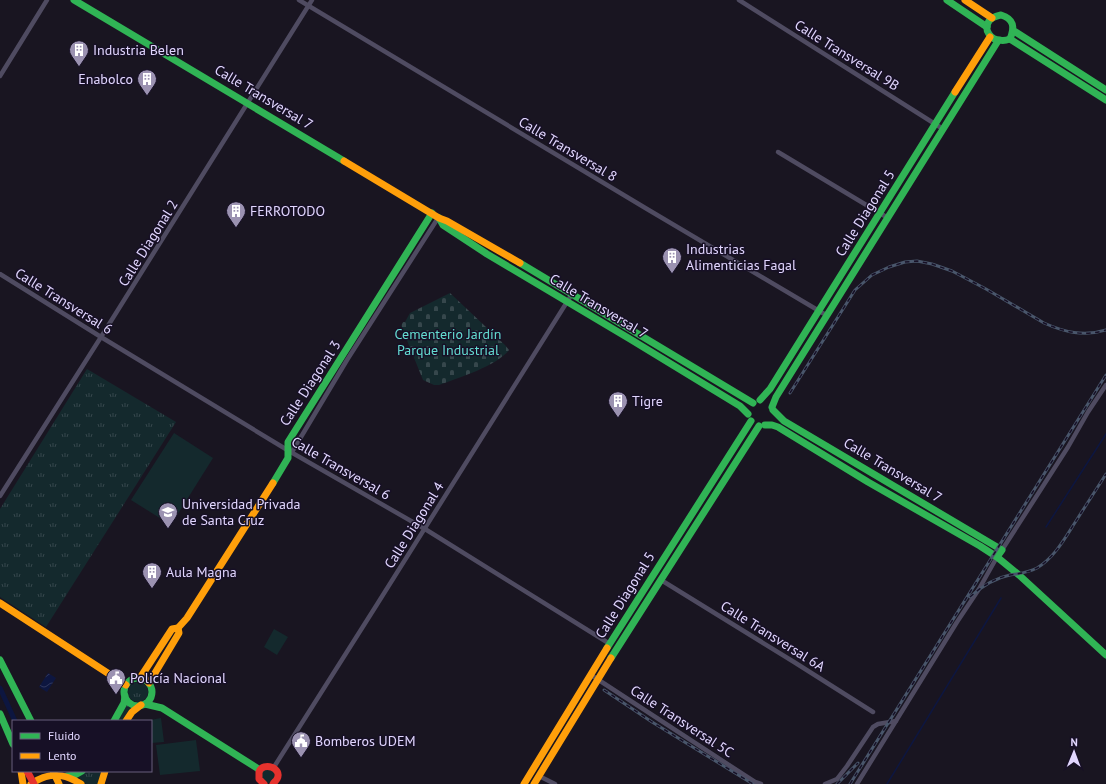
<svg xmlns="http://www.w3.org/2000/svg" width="1106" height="784" font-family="'PT Sans',sans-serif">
<defs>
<pattern id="grass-tufts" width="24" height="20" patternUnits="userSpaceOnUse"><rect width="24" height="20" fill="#14292d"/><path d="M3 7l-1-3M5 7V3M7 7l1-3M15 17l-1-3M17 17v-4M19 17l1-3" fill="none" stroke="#36474c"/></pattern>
<pattern id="cemetery-stones" width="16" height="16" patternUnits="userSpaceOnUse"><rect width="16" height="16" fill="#14292d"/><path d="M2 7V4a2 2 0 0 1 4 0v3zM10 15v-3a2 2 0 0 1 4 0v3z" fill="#36474c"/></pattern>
<pattern id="water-waves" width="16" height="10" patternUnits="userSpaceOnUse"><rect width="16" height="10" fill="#0d1640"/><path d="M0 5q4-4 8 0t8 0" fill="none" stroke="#30375d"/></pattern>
</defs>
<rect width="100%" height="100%" fill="#191521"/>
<g fill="url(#grass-tufts)">
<polygon points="87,369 176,422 46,627 0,597 0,509"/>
<circle cx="138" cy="692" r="10"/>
<polygon points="127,704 131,708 123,721 118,721"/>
<circle cx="268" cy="776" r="7"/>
<polygon points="86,771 101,771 98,784 86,784 78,777"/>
</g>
<path fill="url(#cemetery-stones)" d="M450 293 505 345 509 350C497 366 458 378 439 385H434L423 380 402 328V327L401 326 403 322H405L410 313Z"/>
<g fill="#14292d">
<polygon points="174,433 213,458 171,525 131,500"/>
<polygon points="274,629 288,637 277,655 264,647"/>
<polygon points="161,718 164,742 151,743 151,721 145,721"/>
<polygon points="196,740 200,771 160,775 156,745"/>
</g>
<polygon fill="url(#water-waves)" points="48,673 56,678 47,692 39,687"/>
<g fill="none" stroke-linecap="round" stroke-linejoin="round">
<g stroke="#0d1640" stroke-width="1.5">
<polyline points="1046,527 1106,434"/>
<polyline points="887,784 1001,598"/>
</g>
<polyline stroke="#0d1640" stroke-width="5" points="0,688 15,721"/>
<g stroke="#4f4b61" stroke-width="4.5">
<polyline points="299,0 647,209 826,315"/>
<polyline points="739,0 943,129"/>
<polyline points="0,76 47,0"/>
<polyline points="778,152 888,218"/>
<polyline points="0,274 101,337 289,451 425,529 610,644"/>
<polyline points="292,452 347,360 438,218"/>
<polyline points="0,496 101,337 312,0"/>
<polyline points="1002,550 1068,447 1088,412 1106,385"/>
<polyline points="661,580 794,662 873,712"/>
<polyline points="591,675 755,782 761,784"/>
<polyline points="274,767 376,606 572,294"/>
<polyline points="539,776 555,784"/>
<polyline points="825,784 837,779 847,766 873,727 878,724 896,721"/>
<polyline points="857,784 957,622 979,589 997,557"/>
</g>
<g stroke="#30b455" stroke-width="7">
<polyline points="74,0 344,161"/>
<polyline points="947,0 987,27"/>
<path d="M1001 15C1014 19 1015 27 1010 39 1007 40 1003 41 1000 40 991 40 983 30 989 21 992 17 997 16 1001 15Z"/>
<polyline points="1014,31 1106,90"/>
<polyline points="1010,39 1106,100"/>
<polyline points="439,218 443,225 487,254 630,339 740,406 748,414"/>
<polyline points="520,263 753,403"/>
<polyline points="760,400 770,389 955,92"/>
<polyline points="772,407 776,397 998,41"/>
<polyline points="773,410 784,421 1002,550 997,557"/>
<polyline points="765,425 772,425 778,427 868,482 980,546 997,557 1019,575 1106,655"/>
<polyline points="273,483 288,458 288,442 432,213"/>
<polyline points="607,648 751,421"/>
<polyline points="611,658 759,426"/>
<polyline points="0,660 31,721"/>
<circle cx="138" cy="692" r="14"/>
<polyline points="145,704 162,708 260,770"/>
<polyline points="0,714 13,744"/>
<polyline points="114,721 124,703 125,696"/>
<polyline points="67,776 75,775 82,771"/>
</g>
<g stroke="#ff9f0a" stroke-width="7">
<polyline points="965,0 992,18"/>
<polyline points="955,92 990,37"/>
<polyline points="344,161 439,218 447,221 520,263"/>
<polyline points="0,603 126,685"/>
<polyline points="140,678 172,629 178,628 187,618 273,483"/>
<polyline points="149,683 179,633 178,628"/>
<polyline points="126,721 132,712 141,705"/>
<polyline points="21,771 23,784"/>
<polyline points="53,771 59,784"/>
<path d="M31 784C48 772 64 773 81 784"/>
<polyline points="101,784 105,771"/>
<polyline points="524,784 607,648"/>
<polyline points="534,784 611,658"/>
</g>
<g stroke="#e5322d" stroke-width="7">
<polyline points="27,771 34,784"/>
<path d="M264 784 259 779C259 777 259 774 259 772 263 761 283 768 277 779 276 781 274 782 273 784"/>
</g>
<g stroke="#49566b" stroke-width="3">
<g id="rail">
<path d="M790 393 855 290 872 275 889 267 905 262 917 261 932 264 952 271 986 289 1044 323C1064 332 1084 337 1106 330"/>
<path d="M970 597C982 586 995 578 1010 575 1021 573 1027 573 1037 568 1055 557 1065 538 1076 521 1086 505 1096 490 1106 474"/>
<polyline points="604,690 652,722 753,784"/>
<polyline points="837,784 858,763"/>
<polyline points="850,784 1106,375"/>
</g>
</g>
<use href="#rail" stroke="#171026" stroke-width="1.5" stroke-dasharray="4.5" stroke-linecap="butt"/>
</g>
<defs>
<g id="building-pin" transform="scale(1)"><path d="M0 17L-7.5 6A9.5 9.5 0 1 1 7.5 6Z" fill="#9b92b1" stroke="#171026"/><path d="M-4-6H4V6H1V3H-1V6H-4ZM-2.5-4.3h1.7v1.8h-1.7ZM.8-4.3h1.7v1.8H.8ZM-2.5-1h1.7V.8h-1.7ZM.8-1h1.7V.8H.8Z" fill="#fff"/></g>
<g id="university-pin" transform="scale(1)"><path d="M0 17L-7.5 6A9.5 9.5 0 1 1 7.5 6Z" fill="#9b92b1" stroke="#171026"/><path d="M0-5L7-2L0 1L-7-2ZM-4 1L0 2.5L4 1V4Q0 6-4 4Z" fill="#fff"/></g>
<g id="civic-pin" transform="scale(1)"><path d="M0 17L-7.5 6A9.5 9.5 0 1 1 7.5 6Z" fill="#9b92b1" stroke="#171026"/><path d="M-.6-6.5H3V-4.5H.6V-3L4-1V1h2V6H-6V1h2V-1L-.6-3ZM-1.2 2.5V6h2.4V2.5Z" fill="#fff"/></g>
</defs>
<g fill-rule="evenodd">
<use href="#building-pin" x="79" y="50"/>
<use href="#building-pin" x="147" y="79"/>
<use href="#building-pin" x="236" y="211"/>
<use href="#building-pin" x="672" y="257"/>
<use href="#building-pin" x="618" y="401"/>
<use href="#university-pin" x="168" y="512"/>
<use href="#building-pin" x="152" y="572"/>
<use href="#civic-pin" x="116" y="678"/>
<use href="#civic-pin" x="301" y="741"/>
</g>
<g text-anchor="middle" stroke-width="3" stroke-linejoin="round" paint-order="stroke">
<g font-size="14" fill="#e1d6fe" stroke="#171026" text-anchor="start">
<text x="93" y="55">Industria Belen</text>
<text x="133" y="84" text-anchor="end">Enabolco</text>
<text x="250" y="216">FERROTODO</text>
<text x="686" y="254">Industrias<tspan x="686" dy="16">Alimenticias Fagal</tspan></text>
<text x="632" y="406">Tigre</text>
<text x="182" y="509">Universidad Privada<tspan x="182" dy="16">de Santa Cruz</tspan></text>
<text x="166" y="577">Aula Magna</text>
<text x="130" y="683">Policía Nacional</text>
<text x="315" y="746">Bomberos UDEM</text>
</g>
<g font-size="14" fill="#e1d6fe" stroke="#171026">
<text transform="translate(847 55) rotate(32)" y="5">Calle Transversal 9B</text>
<text transform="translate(264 97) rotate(31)" y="5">Calle Transversal 7</text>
<text transform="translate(568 149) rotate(31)" y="5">Calle Transversal 8</text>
<text transform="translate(865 213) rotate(-58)" y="5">Calle Diagonal 5</text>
<text transform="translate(148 243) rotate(-58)" y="5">Calle Diagonal 2</text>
<text transform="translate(64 301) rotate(32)" y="5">Calle Transversal 6</text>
<text transform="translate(599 306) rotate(31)" y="5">Calle Transversal 7</text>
<text transform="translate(310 383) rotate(-57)" y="5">Calle Diagonal 3</text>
<text transform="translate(341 468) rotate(30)" y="5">Calle Transversal 6</text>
<text transform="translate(893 470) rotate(31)" y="5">Calle Transversal 7</text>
<text transform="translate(414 525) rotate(-58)" y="5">Calle Diagonal 4</text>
<text transform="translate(625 595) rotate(-58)" y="5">Calle Diagonal 5</text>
<text transform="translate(773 636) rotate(32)" y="5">Calle Transversal 6A</text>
<text transform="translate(682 721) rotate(33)" y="5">Calle Transversal 5C</text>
</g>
<g font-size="14" fill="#64dcd2" stroke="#171026">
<text x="448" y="339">Cementerio Jardín<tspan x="448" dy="16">Parque Industrial</tspan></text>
</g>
</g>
<rect x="12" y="720" width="140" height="52" fill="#171026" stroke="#685f7c"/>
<rect x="20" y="733" width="20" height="6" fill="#30b455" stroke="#685f7c"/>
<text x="48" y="740" font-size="12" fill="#e1d6fe">Fluido</text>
<rect x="20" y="753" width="20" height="6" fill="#ff9f0a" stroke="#685f7c"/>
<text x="48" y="760" font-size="12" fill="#e1d6fe">Lento</text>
<g transform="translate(1074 752) rotate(1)" stroke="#171026" stroke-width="3" paint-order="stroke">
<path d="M0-3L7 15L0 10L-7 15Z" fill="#e1d6fe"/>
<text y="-6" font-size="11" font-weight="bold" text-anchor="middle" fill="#e1d6fe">N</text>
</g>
</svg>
